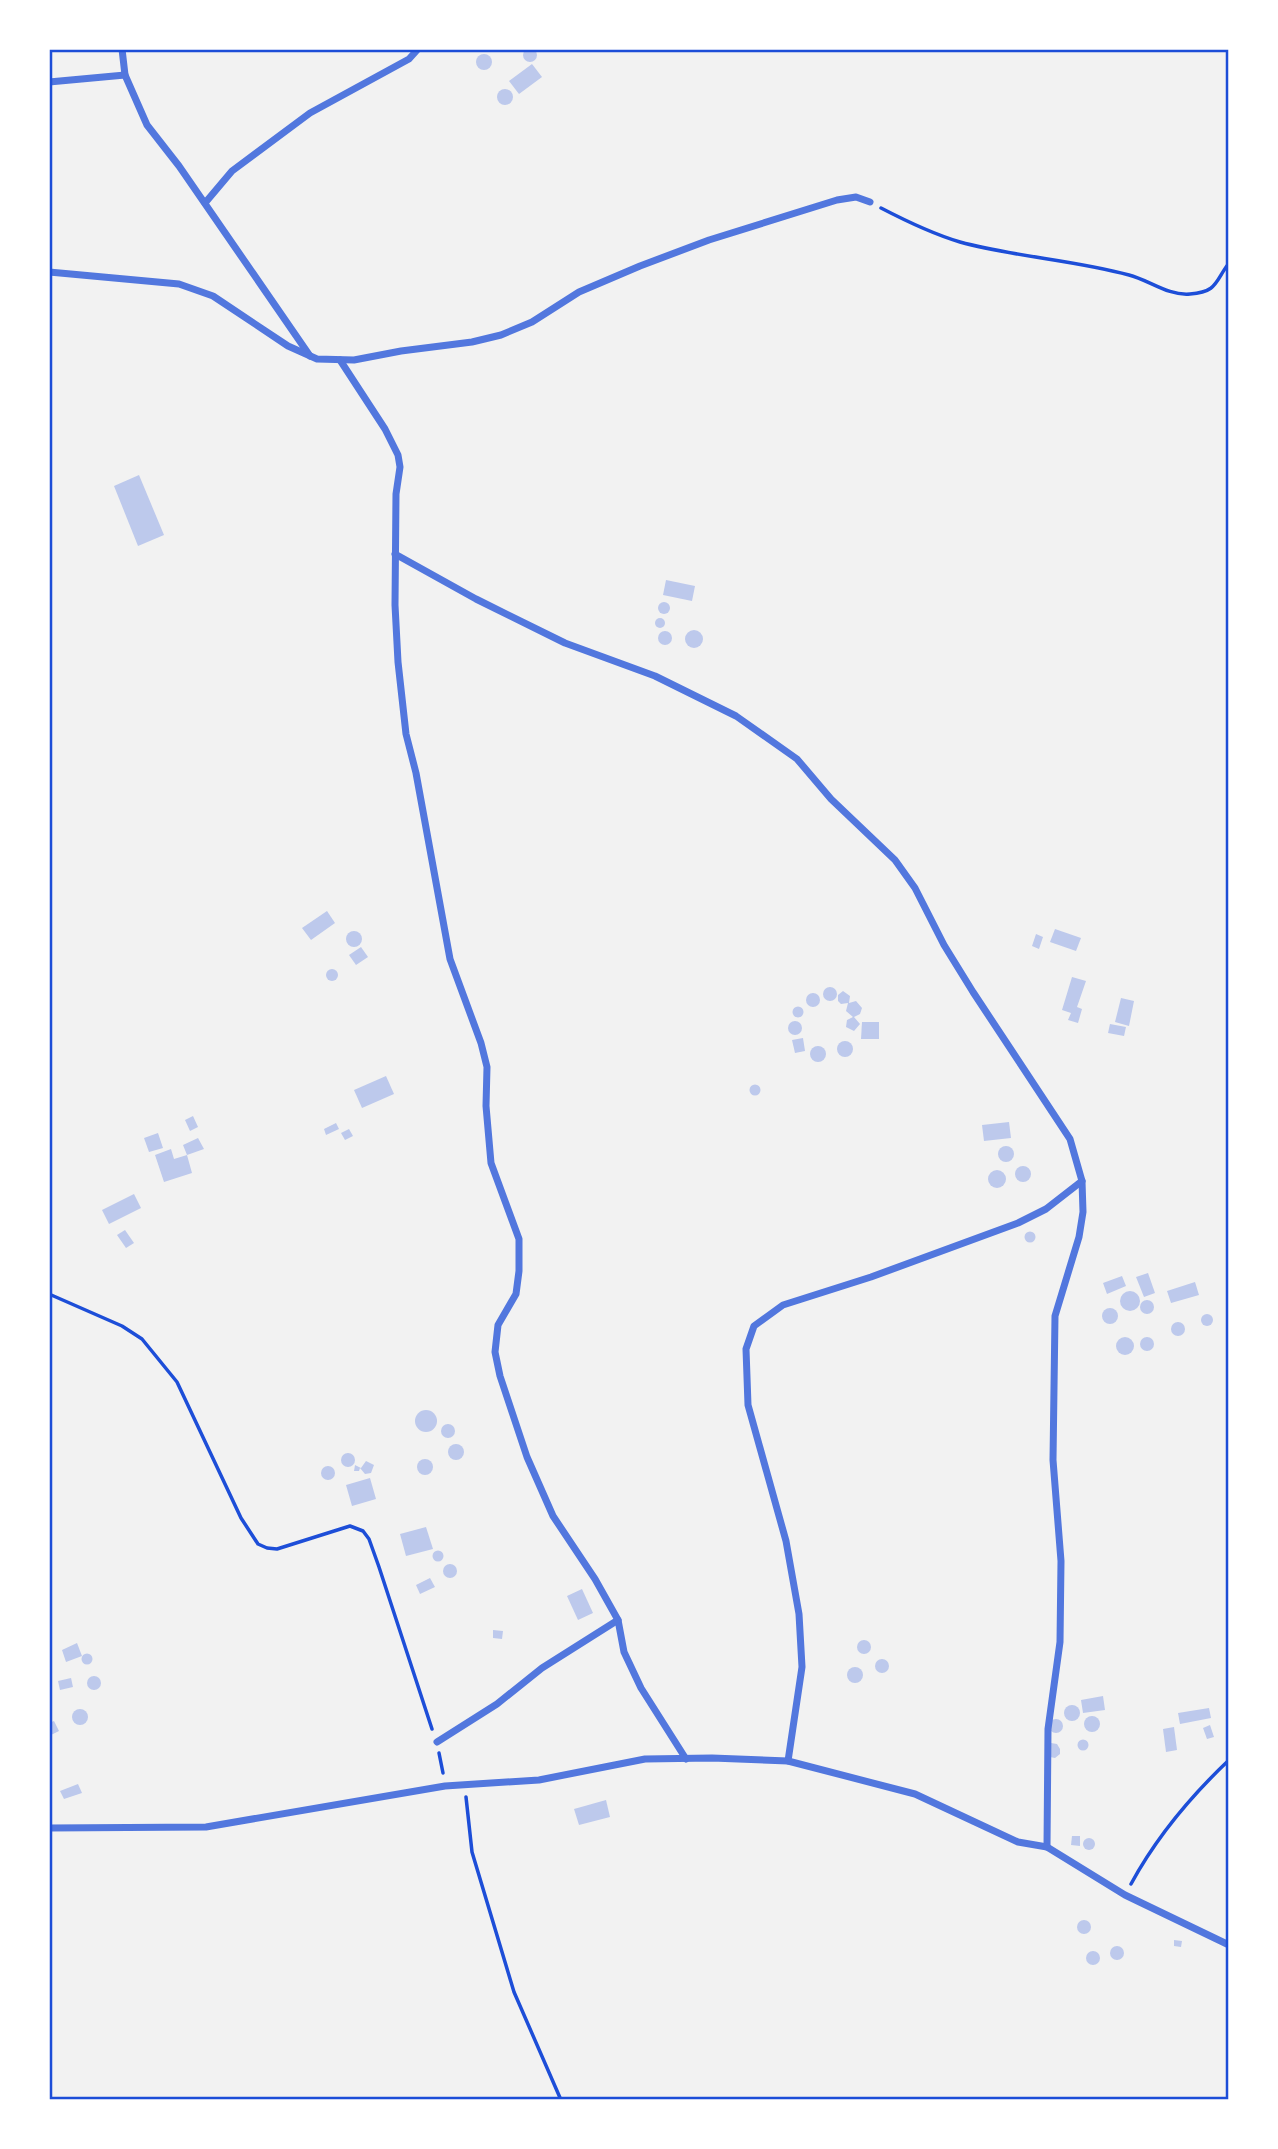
<svg xmlns="http://www.w3.org/2000/svg" width="1278" height="2149" font-family="Georgia,serif">
<rect width="100%" height="100%" fill="#f2f2f2"/>
<g fill="#bdc9ec">
<circle cx="530" cy="55" r="7"/>
<circle cx="484" cy="62" r="8"/>
<polygon points="532,64 542,77 519,94 509,81"/>
<circle cx="505" cy="97" r="8"/>
<polygon points="139,475 164,535 138,546 114,486"/>
<polygon points="666,580 695,586 692,601 663,595"/>
<circle cx="664" cy="608" r="6"/>
<circle cx="660" cy="623" r="5"/>
<circle cx="694" cy="639" r="9"/>
<circle cx="665" cy="638" r="7"/>
<polygon points="327,911 335,923 311,940 302,928"/>
<polygon points="1055,929 1081,938 1076,951 1050,942"/>
<circle cx="354" cy="939" r="8"/>
<polygon points="1036,934 1043,937 1039,949 1032,946"/>
<polygon points="361,947 368,957 356,965 349,955"/>
<circle cx="332" cy="975" r="6"/>
<polygon points="1072,977 1086,981 1077,1007 1082,1009 1078,1023 1068,1020 1071,1013 1062,1010"/>
<circle cx="830" cy="994" r="7"/>
<polygon points="843,991 850,996 849,1003 856,1001 862,1008 860,1014 854,1017 860,1024 854,1031 846,1027 847,1020 853,1017 846,1011 848,1003 841,1004 838,1001 838,995"/>
<circle cx="813" cy="1000" r="7"/>
<polygon points="1121,998 1134,1001 1129,1026 1115,1022"/>
<circle cx="798" cy="1012" r="5.5"/>
<circle cx="795" cy="1028" r="7"/>
<polygon points="862,1022 879,1022 879,1039 861,1039"/>
<polygon points="1110,1024 1126,1027 1124,1036 1108,1033"/>
<polygon points="803,1038 805,1051 795,1053 792,1040"/>
<circle cx="845" cy="1049" r="8"/>
<circle cx="818" cy="1054" r="8"/>
<polygon points="386,1076 394,1094 362,1108 354,1090"/>
<circle cx="755" cy="1090" r="5.5"/>
<polygon points="193,1116 198,1127 190,1131 185,1120"/>
<polygon points="1009,1122 1011,1138 984,1141 982,1125"/>
<polygon points="336,1123 339,1129 326,1135 324,1129"/>
<polygon points="349,1129 353,1136 345,1140 341,1133"/>
<polygon points="158,1133 163,1148 149,1152 144,1138"/>
<polygon points="198,1138 204,1149 187,1155 192,1173 164,1182 155,1155 171,1149 174,1159 187,1155 183,1145"/>
<circle cx="1006" cy="1154" r="8"/>
<circle cx="1023" cy="1174" r="8"/>
<circle cx="997" cy="1179" r="9"/>
<polygon points="134,1194 141,1208 109,1224 102,1210"/>
<polygon points="125,1230 134,1243 126,1248 117,1235"/>
<circle cx="1030" cy="1237" r="5.5"/>
<polygon points="1148,1273 1155,1293 1144,1297 1136,1277"/>
<polygon points="1122,1276 1126,1286 1107,1294 1103,1283"/>
<polygon points="1195,1282 1199,1295 1171,1303 1167,1291"/>
<circle cx="1130" cy="1301" r="10"/>
<circle cx="1147" cy="1307" r="7"/>
<circle cx="1110" cy="1316" r="8"/>
<circle cx="1207" cy="1320" r="6"/>
<circle cx="1178" cy="1329" r="7"/>
<circle cx="1147" cy="1344" r="7"/>
<circle cx="1125" cy="1346" r="9"/>
<circle cx="426" cy="1421" r="11"/>
<circle cx="448" cy="1431" r="7"/>
<circle cx="456" cy="1452" r="8"/>
<circle cx="348" cy="1460" r="7"/>
<circle cx="425" cy="1467" r="8"/>
<polygon points="366,1461 374,1465 371,1473 365,1474 360,1468 359,1471 354,1471 355,1465 361,1468"/>
<circle cx="328" cy="1473" r="7"/>
<polygon points="370,1478 376,1499 352,1506 346,1485"/>
<polygon points="426,1527 433,1549 406,1556 400,1534"/>
<circle cx="438" cy="1556" r="5.5"/>
<circle cx="450" cy="1571" r="7"/>
<polygon points="430,1578 435,1587 420,1594 416,1585"/>
<polygon points="582,1589 593,1613 578,1620 567,1596"/>
<polygon points="493,1630 503,1631 502,1639 493,1638"/>
<circle cx="864" cy="1647" r="7"/>
<polygon points="77,1643 82,1656 66,1662 62,1650"/>
<circle cx="87" cy="1659" r="5.5"/>
<circle cx="882" cy="1666" r="7"/>
<circle cx="855" cy="1675" r="8"/>
<circle cx="94" cy="1683" r="7"/>
<polygon points="71,1678 73,1687 60,1690 58,1681"/>
<polygon points="1103,1696 1105,1710 1083,1713 1081,1700"/>
<circle cx="1072" cy="1713" r="8"/>
<polygon points="1209,1708 1211,1718 1180,1724 1178,1713"/>
<circle cx="80" cy="1717" r="8"/>
<circle cx="1092" cy="1724" r="8"/>
<circle cx="1056" cy="1726" r="7"/>
<polygon points="54,1721 59,1731 49,1736 49,1723"/>
<polygon points="1210,1725 1214,1737 1207,1739 1203,1728"/>
<polygon points="1174,1727 1177,1750 1166,1752 1163,1729"/>
<circle cx="1083" cy="1745" r="5.5"/>
<polygon points="1051,1743 1057,1744 1060,1749 1060,1754 1055,1758 1050,1757"/>
<polygon points="78,1784 82,1793 64,1799 60,1791"/>
<polygon points="606,1800 610,1817 579,1825 574,1809"/>
<polygon points="1072,1836 1080,1836 1080,1846 1071,1845"/>
<circle cx="1089" cy="1844" r="6"/>
<circle cx="1084" cy="1927" r="7"/>
<polygon points="1174,1940 1182,1941 1181,1947 1174,1946"/>
<circle cx="1117" cy="1953" r="7"/>
<circle cx="1093" cy="1958" r="7"/>
</g>
<g fill="none" stroke-linecap="round" stroke-linejoin="round">
<g stroke="#1d4ed8" stroke-width="3.5">
<path d="M881 208C906 221 933 234 960 242 1015 257 1074 260 1129 275 1149 280 1168 296 1190 294 1218 292 1215 281 1229 263"/>
<polyline points="49,1294 122,1326 142,1339 177,1382 241,1518 258,1544 267,1548 277,1549 350,1526 363,1531 369,1539 379,1567 432,1729"/>
<polyline points="439,1753 443,1773"/>
<polyline points="466,1797 472,1852 514,1992 561,2100"/>
<path d="M1131 1884C1157 1836 1190 1797 1229 1760"/>
</g>
<g stroke="#5277de" stroke-width="7">
<polyline points="122,49 125,75 147,125 179,166 310,356"/>
<polyline points="49,82 125,75"/>
<polyline points="205,203 232,171 310,113 409,59 418,49"/>
<polyline points="49,272 179,284 213,296 288,346 317,359 354,360 401,351 472,342 501,335 532,322 579,292 640,266 709,240 837,200 856,197 870,202"/>
<polyline points="340,360 385,429 398,455 400,467 396,494 395,605 398,662 406,734 416,773 450,959 481,1043 487,1067 486,1106 491,1163 519,1239 519,1271 516,1294 498,1325 495,1352 500,1376 527,1457 553,1516 595,1579 618,1620 624,1652 641,1688 686,1759"/>
<polyline points="395,554 476,599 565,643 655,676 736,716 797,759 831,799 895,860 915,888 944,945 973,992 1070,1139 1082,1181 1083,1212 1079,1237 1055,1316 1053,1460 1061,1561 1060,1642 1048,1729 1047,1847"/>
<polyline points="437,1742 497,1704 542,1668 618,1620"/>
<polyline points="788,1761 802,1667 799,1614 786,1541 748,1405 746,1349 754,1326 783,1305 871,1277 1018,1223 1046,1209 1082,1181"/>
<polyline points="49,1828 206,1827 445,1786 539,1780 645,1759 712,1758 788,1761 915,1794 1018,1842 1047,1847 1125,1895 1229,1945"/>
</g>
</g>
<rect width="1278" height="2149" fill="none" stroke="#ffffff" stroke-width="102"/>
<rect x="51" y="51" width="1176" height="2047" fill="none" stroke="#1d4ed8" stroke-width="2.5"/>
</svg>
